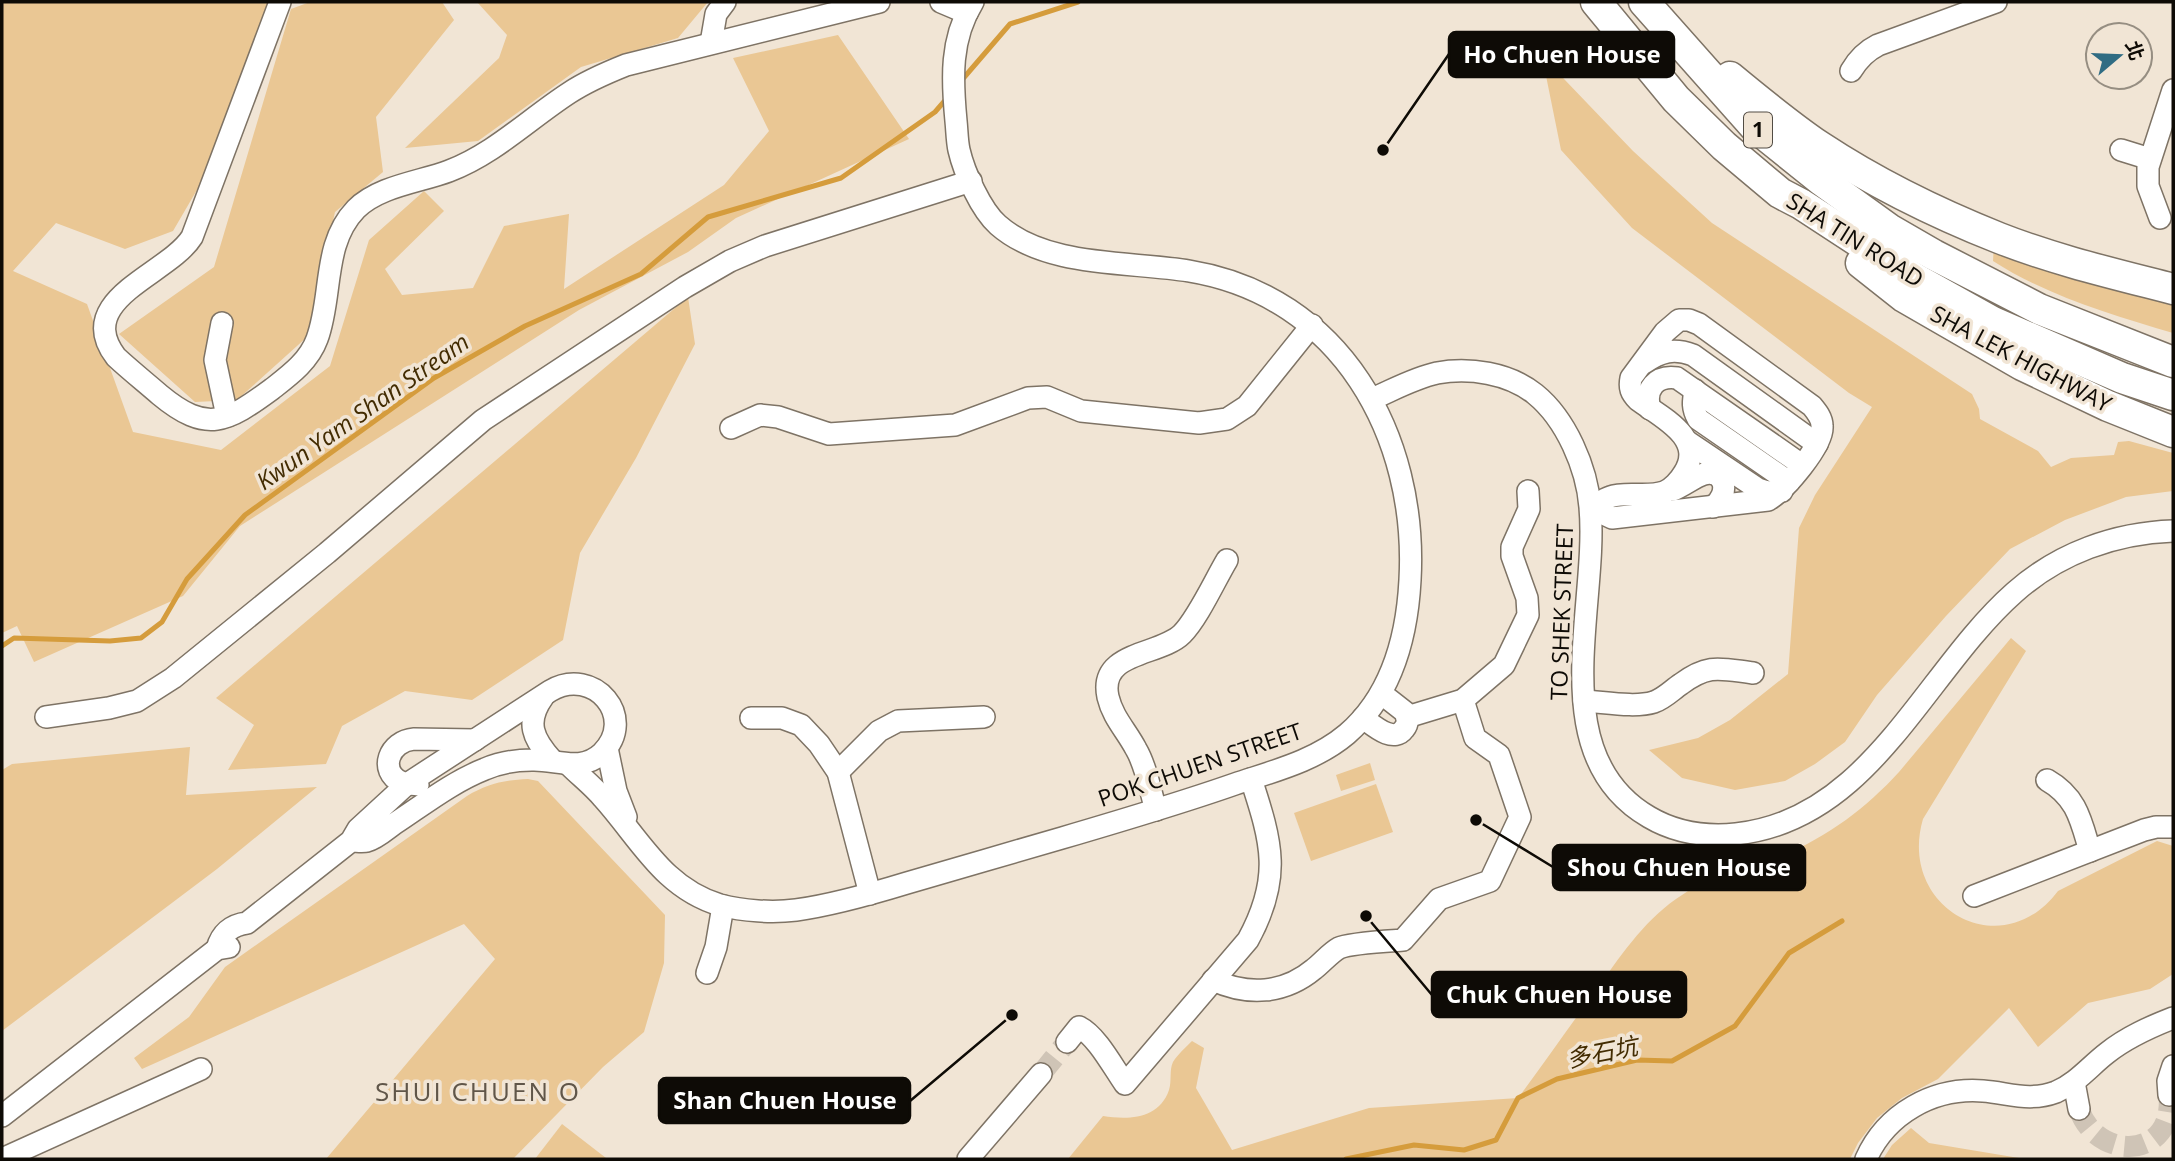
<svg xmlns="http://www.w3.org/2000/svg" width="2175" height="1161" font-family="'Open Sans','Noto Sans TC',sans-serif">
<rect width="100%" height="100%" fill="#f1e5d5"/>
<g fill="#eac794">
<polygon points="2,2 270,2 229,135 173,231 125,249 56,223 13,271 87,304 133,432 221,450 330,366 369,240 424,191 444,211 385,269 402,295 473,288 504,226 569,214 564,289 724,185 769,131 733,58 838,35 909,139 736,218 688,252 579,310 240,526 183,596 34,662 17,626 2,633"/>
<polygon points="310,2 442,2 454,20 376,117 383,172 335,212 307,337 237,400 195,402 119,334 214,267 291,9"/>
<polygon points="477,2 708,2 678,38 581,67 478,141 405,148 499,58 507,35"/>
<polygon points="1542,56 1633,151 1712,223 1972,394 1979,409 1980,419 2038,451 2051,467 2071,458 2114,455 2118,442 2129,441 2173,453 2173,491 2126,497 2065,520 2010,549 1946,616 1877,695 1845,742 1815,764 1785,781 1735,790 1682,778 1649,750 1698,738 1730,720 1788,674 1799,528 1815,495 1872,407 1849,393 1632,228 1561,150"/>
<path d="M1994 246 2173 300V333C2114 316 2045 295 1993 261Z"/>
<polygon points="688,297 695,344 636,458 580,553 563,640 472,700 405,691 342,726 326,764 228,770 254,725 216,698"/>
<path d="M2011 638 2026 651 1923 819C1897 907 2001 967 2058 891L2157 841 2173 846V974L2150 989 2088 1003 2038 1047 2009 1008 1938 1079 1902 1098 1877 1118 1858 1143 1850 1159H1068L1103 1116C1129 1120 1159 1119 1169 1090 1172 1081 1169 1070 1173 1062 1178 1054 1186 1047 1192 1041L1204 1048 1196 1088 1232 1150 1369 1108 1518 1098C1544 1063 1570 1026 1596 990 1620 957 1642 923 1676 899 1695 886 1716 873 1737 866 1752 860 1768 860 1783 855 1828 837 1867 807 1899 772Z"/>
<polygon points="190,747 186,795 317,787 217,869 2,1031 2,770 12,764"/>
<polygon points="1370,763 1375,780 1341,791 1336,775"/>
<path d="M528 779 538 781 665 915 664 963 644 1032 603 1067 513 1159H326L495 959 464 924 142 1069 134 1058 189 1017 225 967 467 796C487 784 504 780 528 779Z"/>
<polygon points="1376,784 1393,832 1311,861 1294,813"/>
<polygon points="562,1124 606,1158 605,1159 535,1159"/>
<polygon points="1911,1128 1929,1143 2025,1159 1883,1159 1892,1145"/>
</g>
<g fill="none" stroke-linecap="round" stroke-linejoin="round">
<g stroke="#d59c3c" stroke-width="5">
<polyline points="961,81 1010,24 1078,2"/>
<polyline points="2,646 14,638 110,641 141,638 162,622 187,579 245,515 434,378 525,326 641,274 708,217 841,178 935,112 948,97"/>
<polyline points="1346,1159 1414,1145 1464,1150 1496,1140 1518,1098 1557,1079 1637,1060 1672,1061 1735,1026 1789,953 1842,921"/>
</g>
<g stroke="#cfc4b6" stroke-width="21" stroke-dasharray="21 10" stroke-linecap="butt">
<polyline points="1041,1074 1067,1042"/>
<path d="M2079 1109C2096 1161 2175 1161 2169 1095"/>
</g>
<g stroke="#7e7365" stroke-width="24">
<g id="minor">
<path d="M280 2 192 237C168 275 72 299 116 357 130 370 145 382 160 395 207 434 227 422 272 389 290 375 309 361 317 339 333 296 322 244 356 209 379 186 420 182 449 171 494 154 529 119 569 93 587 81 606 73 626 65L879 2"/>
<polyline points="941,2 967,13"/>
<polyline points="711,43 716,14 725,2"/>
<path d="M1851 71C1858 59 1866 51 1878 45L1996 2"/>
<polyline points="2121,150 2150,159"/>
<polyline points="2160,218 2148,186 2148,167 2173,90"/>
<path d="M1679 320H1689L1699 324 1812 406C1817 412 1822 418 1822 426 1824 445 1784 491 1768 500L1612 518 1591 508C1597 505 1603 499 1610 497 1626 491 1647 498 1664 492 1672 489 1680 480 1684 473 1706 438 1661 417 1638 400 1631 393 1629 388 1631 378L1665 332Z"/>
<polyline points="222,323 215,360 227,416"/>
<path d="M1644 363C1661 351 1674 348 1693 355L1817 444"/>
<path d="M1695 390C1693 402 1692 408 1698 419L1789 482"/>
<path d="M1372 399C1393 390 1414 378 1437 373 1469 367 1509 373 1535 394 1566 419 1587 468 1590 507 1599 605 1542 755 1649 817 1676 833 1706 837 1736 834 1871 820 1924 672 2015 592 2059 553 2115 533 2173 531"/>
<path d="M1650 409C1644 389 1656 375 1677 378L1802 465"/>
<polyline points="731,428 760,415 778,417 829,434 955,425 1028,398 1047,397 1081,411 1199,423 1227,419 1247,406 1312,325"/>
<polyline points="1688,442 1758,489 1767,492 1782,491"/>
<path d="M1673 490C1683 486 1696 476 1704 474 1725 469 1731 493 1713 507"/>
<path d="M543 697C525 722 533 739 552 760"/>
<path d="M1584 701C1604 702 1635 708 1654 702 1665 698 1672 690 1681 684 1709 663 1721 669 1753 673"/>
<polyline points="46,717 109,708 137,701 173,678 327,553 483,420 685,287 730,261 765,246 971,181"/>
<polyline points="1407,717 1463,700 1504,665 1528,615 1527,598 1512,556 1512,547 1529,509 1528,491"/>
<polyline points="751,718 782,718 801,725 819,744 838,772 870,894"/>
<path d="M1363 718C1373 725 1393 744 1404 729 1409 723 1407 718 1405 712L1382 694"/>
<polyline points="607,748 616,791 626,817"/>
<path d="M569 765C580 776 593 786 603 798 640 839 663 888 720 905 743 911 772 913 796 910 833 905 871 894 907 883 959 868 1010 853 1062 838 1120 821 1178 804 1235 784 1274 771 1315 761 1347 734 1392 695 1407 638 1410 580 1418 436 1341 296 1189 271 1129 261 1047 268 998 225 981 210 964 172 959 150 957 141 957 130 956 121 952 79 950 39 973 2"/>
<polyline points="838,772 879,731 898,721 984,717"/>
<path d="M2047 780C2077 797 2081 821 2090 851"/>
<path d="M418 785C412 784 406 784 401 782 378 771 389 741 414 739L475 740"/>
<path d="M1156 810C1150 790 1146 766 1136 749 1126 730 1113 718 1108 697 1098 651 1160 656 1182 634 1198 618 1215 580 1227 560"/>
<polyline points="1974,896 2144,830 2156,827 2173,827"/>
<path d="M217 949C221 934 231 925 247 923L351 841 358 829 407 784 550 691C594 665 638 718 602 753 581 773 556 759 532 760 516 760 499 763 485 769 452 782 423 805 394 824 387 829 376 839 367 841 363 842 356 841 351 841"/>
<polyline points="707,973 716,947 723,906"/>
<path d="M1213 980C1248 996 1284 994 1314 969 1322 963 1330 953 1339 948 1349 943 1389 941 1403 940L1439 899 1490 881 1520 817 1499 755 1475 738 1463 700"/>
<path d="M1067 1042 1079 1027C1097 1036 1113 1067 1125 1084L1248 940C1282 878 1272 843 1251 779"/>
<polyline points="2074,1082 2079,1109"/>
<polyline points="2169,1095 2168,1081 2173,1066"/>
<polyline points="2,1116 217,949 229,947"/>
<polyline points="2,1159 201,1069"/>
<polyline points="968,1159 1041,1074"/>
<path d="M1866 1159C1886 1114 1933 1087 1983 1091 2009 1093 2030 1102 2056 1092 2077 1083 2090 1066 2107 1053 2127 1037 2150 1027 2173 1018"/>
</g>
</g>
<g stroke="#7e7365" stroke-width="33">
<g id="highway">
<polyline points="1596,2 1676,99 1724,146 1780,193 1801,204 1916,279 1993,322 2122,378 2173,395"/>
<polyline points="1644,2 1755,127 1821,180 1889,229 1934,255 2039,309 2173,362"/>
<path d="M1730 77C1759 101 1788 125 1819 146 1875 183 1936 213 1999 238 2055 260 2115 274 2173 289"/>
<polyline points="1861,263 1904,297 2022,365 2108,406 2173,432"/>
</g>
</g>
<use href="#minor" stroke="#fff" stroke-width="21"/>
<use href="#highway" stroke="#fff" stroke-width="30"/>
</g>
<g text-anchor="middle" stroke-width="7" stroke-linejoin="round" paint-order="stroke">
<rect fill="#f1e5d5" stroke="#524c44" stroke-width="2" x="1744" y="112.5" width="28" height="35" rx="5"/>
<g font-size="21" font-weight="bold" fill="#0e0b06">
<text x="1758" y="137">1</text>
</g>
<g font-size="23" fill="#0e0b06" stroke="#f1e5d5">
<text transform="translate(1855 240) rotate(32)" y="8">SHA TIN ROAD</text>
<text transform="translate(2021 359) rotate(28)" y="8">SHA LEK HIGHWAY</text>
<text transform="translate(1562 612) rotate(-88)" y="8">TO SHEK STREET</text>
<text transform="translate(1200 765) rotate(-19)" y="8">POK CHUEN STREET</text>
</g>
<g font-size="24" font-style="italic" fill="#432c02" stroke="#f1e5d5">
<text transform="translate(363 412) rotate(-35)" y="8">Kwun Yam Shan Stream</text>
<text transform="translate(1602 1053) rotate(-11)" y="8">多石坑</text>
</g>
<g font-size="26" letter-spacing="2" fill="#605649" stroke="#f1e5d5">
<text x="478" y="1101">SHUI CHUEN O</text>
</g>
</g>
<path fill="none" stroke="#0e0b06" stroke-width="2.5" d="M1383 150L1449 54M1476 820L1553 867M1366 916L1432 995M1012 1015L910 1101"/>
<g fill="#0e0b06" stroke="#f1e5d5" stroke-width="2.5">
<circle cx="1383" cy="150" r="7"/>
<circle cx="1476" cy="820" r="7"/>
<circle cx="1366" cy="916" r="7"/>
<circle cx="1012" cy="1015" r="7"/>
</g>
<g fill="#0e0b06" stroke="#0e0b06" stroke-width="2.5">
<rect x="1449" y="32" width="225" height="45" rx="7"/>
<rect x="1553" y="845" width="252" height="45" rx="7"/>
<rect x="1432" y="972" width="254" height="45" rx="7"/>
<rect x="659" y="1078" width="251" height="45" rx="7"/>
</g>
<g font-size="24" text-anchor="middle" font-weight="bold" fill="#fff">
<text x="1562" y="63">Ho Chuen House</text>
<text x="1679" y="876">Shou Chuen House</text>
<text x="1559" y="1003">Chuk Chuen House</text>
<text x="785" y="1109">Shan Chuen House</text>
</g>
<rect width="2175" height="1161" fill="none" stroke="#0e0b06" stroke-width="7"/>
<g transform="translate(2119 56) rotate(71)"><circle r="33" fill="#f1e5d5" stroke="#968e82" stroke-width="2"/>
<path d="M0-5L12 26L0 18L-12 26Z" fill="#306c83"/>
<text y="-10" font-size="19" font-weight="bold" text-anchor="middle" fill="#0e0b06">北</text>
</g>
</svg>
